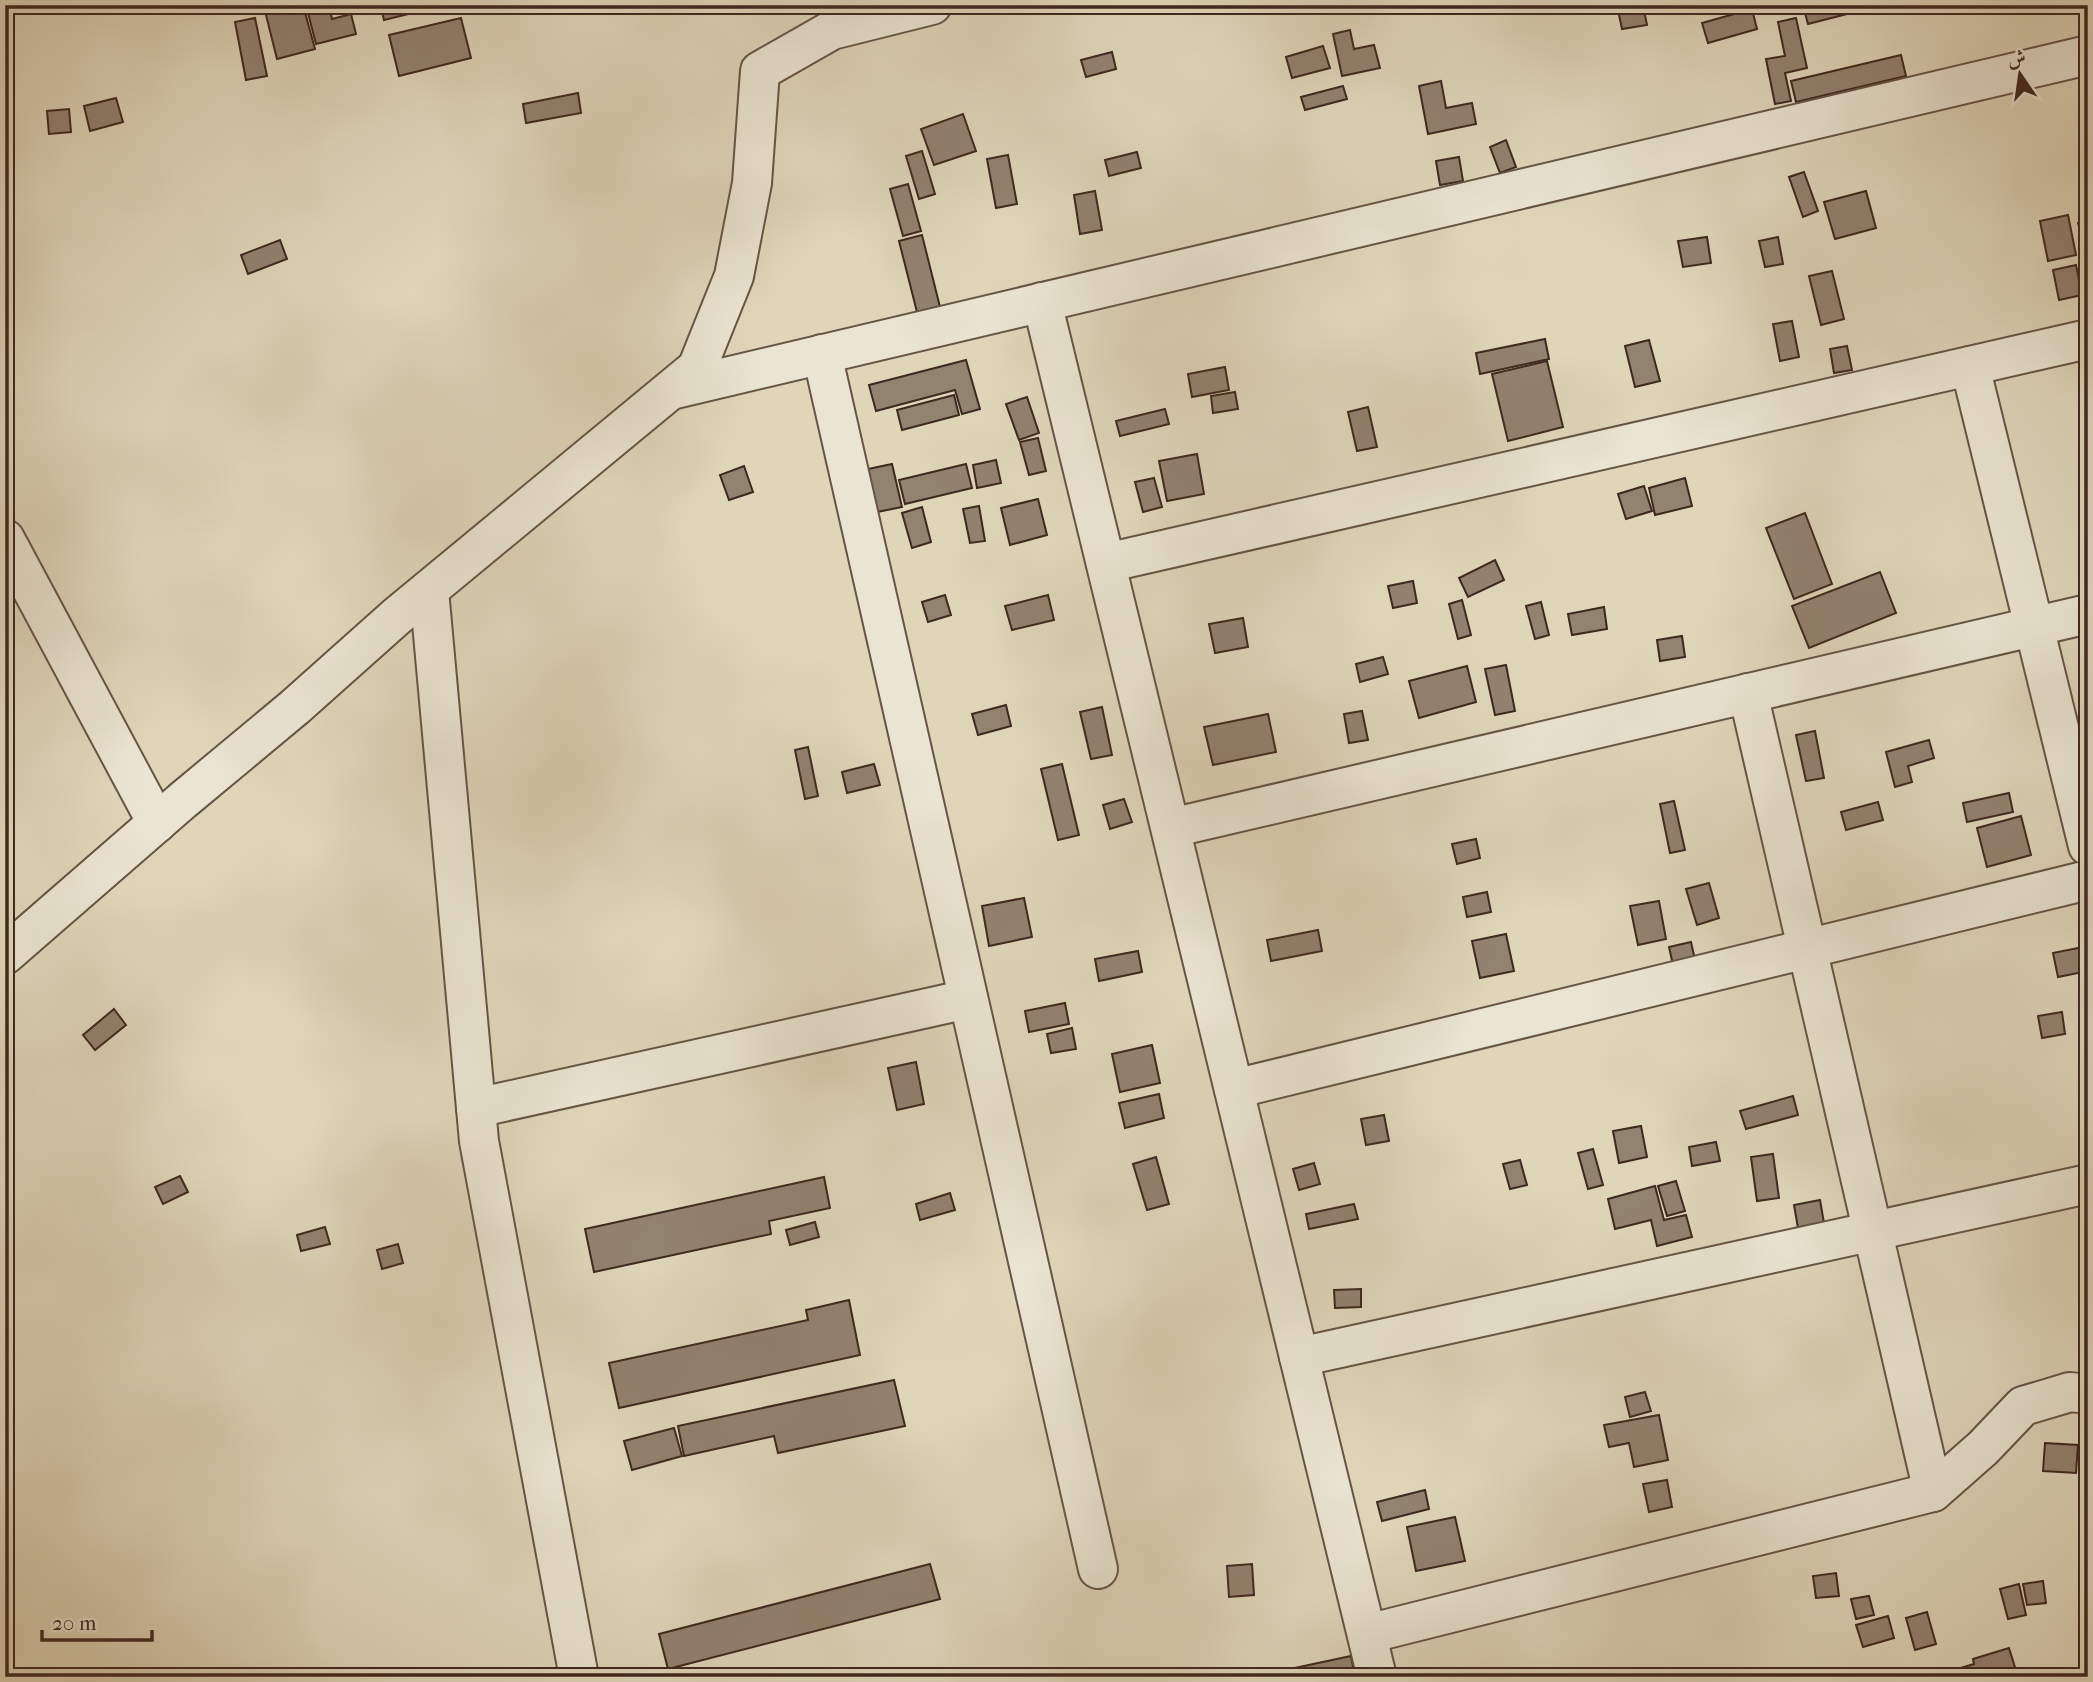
<svg xmlns="http://www.w3.org/2000/svg" width="2093" height="1682" font-family="'IM FELL French Canon',Amiri,serif">
<rect width="100%" height="100%" fill="#dfd6ba"/>
<filter id="stains"><feTurbulence type="fractalNoise" baseFrequency=".00286" numOctaves="4"/><feColorMatrix values="0 0 0 0 .2 0 0 0 0 .09 0 0 0 0 .02 0 0 0 .5 -.17"/></filter>
<radialGradient id="worn" r=".72"><stop offset=".6" stop-color="#630" stop-opacity="0"/><stop offset="1" stop-color="#630" stop-opacity=".3"/></radialGradient>
<g fill="#928270" stroke="#3f2820" stroke-width="2">
<polygon points="289,5 303,5 315,49 277,59 265,11"/>
<polygon points="306,5 329,5 332,19 351,14 356,34 316,44"/>
<polygon points="380,5 441,5 441,6 384,20"/>
<polygon points="1617,5 1643,5 1647,25 1622,29"/>
<polygon points="1803,5 1882,5 1808,24"/>
<polygon points="1752,9 1757,29 1708,43 1702,23"/>
<polygon points="255,18 267,76 246,80 235,22"/>
<polygon points="461,18 471,58 399,76 389,35"/>
<polygon points="1796,18 1807,68 1785,73 1791,101 1775,104 1766,59 1785,56 1778,22"/>
<polygon points="1350,30 1354,49 1374,45 1380,68 1342,76 1333,34"/>
<polygon points="1323,46 1330,68 1292,78 1286,57"/>
<polygon points="1112,52 1116,69 1086,77 1081,60"/>
<polygon points="1901,55 1906,76 1796,102 1791,81"/>
<polygon points="1441,81 1446,108 1472,103 1476,124 1428,134 1419,86"/>
<polygon points="1343,86 1347,99 1305,110 1301,97"/>
<polygon points="578,93 581,113 526,123 523,104"/>
<polygon points="116,98 123,122 90,131 84,106"/>
<polygon points="69,109 71,132 49,134 47,111"/>
<polygon points="963,114 976,151 934,165 921,129"/>
<polygon points="1506,140 1516,167 1500,173 1490,147"/>
<polygon points="922,151 935,194 919,199 906,156"/>
<polygon points="1137,152 1141,168 1109,176 1105,160"/>
<polygon points="1008,155 1017,204 996,208 987,159"/>
<polygon points="1459,157 1463,181 1440,185 1436,161"/>
<polygon points="1804,172 1818,211 1803,217 1789,177"/>
<polygon points="908,184 921,231 903,236 890,189"/>
<polygon points="1095,191 1102,230 1080,234 1074,195"/>
<polygon points="1866,191 1876,228 1835,239 1824,202"/>
<polygon points="2068,215 2076,255 2048,261 2040,221"/>
<polygon points="2088,220 2088,259 2078,223"/>
<polygon points="922,235 940,307 917,312 899,241"/>
<polygon points="1707,237 1711,263 1683,267 1678,241"/>
<polygon points="1778,237 1783,264 1765,267 1759,241"/>
<polygon points="280,240 287,259 248,274 241,255"/>
<polygon points="2076,265 2082,295 2059,300 2053,270"/>
<polygon points="1832,271 1844,319 1821,325 1809,276"/>
<polygon points="1792,321 1799,357 1780,361 1773,324"/>
<polygon points="1545,339 1549,359 1480,374 1476,353"/>
<polygon points="1649,340 1660,381 1635,387 1625,346"/>
<polygon points="1847,346 1852,370 1834,373 1830,349"/>
<polygon points="966,360 980,409 962,414 955,390 876,411 869,385"/>
<polygon points="1547,361 1563,427 1508,441 1492,374"/>
<polygon points="1225,367 1229,390 1192,397 1188,374"/>
<polygon points="1235,392 1238,409 1213,413 1211,396"/>
<polygon points="954,395 959,415 902,430 897,410"/>
<polygon points="1027,397 1039,433 1019,440 1006,404"/>
<polygon points="1368,407 1377,447 1357,451 1348,412"/>
<polygon points="1165,409 1169,424 1120,436 1116,421"/>
<polygon points="1038,438 1046,471 1029,475 1020,442"/>
<polygon points="1197,454 1204,494 1167,501 1159,461"/>
<polygon points="996,460 1001,483 977,488 973,465"/>
<polygon points="892,464 902,507 877,512 868,469"/>
<polygon points="966,464 972,488 905,504 899,480"/>
<polygon points="744,466 753,492 729,500 720,475"/>
<polygon points="1154,478 1162,507 1143,512 1135,482"/>
<polygon points="1685,478 1692,506 1655,515 1649,488"/>
<polygon points="1644,486 1652,511 1626,519 1618,494"/>
<polygon points="1038,499 1047,535 1010,545 1001,508"/>
<polygon points="979,506 985,541 970,543 963,509"/>
<polygon points="922,507 931,542 912,548 902,513"/>
<polygon points="1805,513 1832,584 1794,599 1766,528"/>
<polygon points="1495,560 1504,580 1468,597 1459,578"/>
<polygon points="1880,572 1896,613 1809,648 1792,606"/>
<polygon points="1413,581 1417,603 1393,608 1388,586"/>
<polygon points="945,595 951,615 928,622 922,602"/>
<polygon points="1048,595 1054,620 1012,630 1005,606"/>
<polygon points="1462,600 1471,635 1458,639 1449,604"/>
<polygon points="1541,602 1549,635 1535,639 1526,606"/>
<polygon points="1604,607 1607,629 1572,635 1568,614"/>
<polygon points="1243,618 1248,647 1215,653 1209,624"/>
<polygon points="1682,636 1685,657 1660,661 1657,640"/>
<polygon points="1383,657 1388,674 1360,682 1356,664"/>
<polygon points="1506,665 1515,711 1495,715 1485,669"/>
<polygon points="1467,666 1476,702 1419,718 1409,681"/>
<polygon points="1006,705 1011,726 978,735 972,714"/>
<polygon points="1102,707 1112,755 1091,759 1080,712"/>
<polygon points="1362,711 1368,740 1349,743 1344,714"/>
<polygon points="1268,714 1276,752 1213,765 1204,727"/>
<polygon points="1815,731 1824,778 1806,781 1796,735"/>
<polygon points="1929,740 1934,758 1908,766 1912,782 1895,787 1886,752"/>
<polygon points="808,747 818,796 805,799 795,750"/>
<polygon points="874,764 880,785 847,793 842,772"/>
<polygon points="1062,764 1079,835 1058,840 1041,769"/>
<polygon points="2009,793 2013,812 1967,822 1963,803"/>
<polygon points="1124,799 1132,822 1110,829 1103,805"/>
<polygon points="1674,801 1685,850 1670,853 1660,804"/>
<polygon points="1878,802 1883,820 1846,830 1841,812"/>
<polygon points="2021,816 2031,855 1987,867 1977,828"/>
<polygon points="1476,839 1480,858 1457,864 1452,844"/>
<polygon points="1709,883 1719,918 1697,925 1686,889"/>
<polygon points="1487,892 1491,912 1467,917 1463,897"/>
<polygon points="1024,898 1032,937 989,946 982,906"/>
<polygon points="1659,901 1666,939 1638,945 1630,906"/>
<polygon points="1318,930 1322,951 1271,961 1267,940"/>
<polygon points="1506,934 1514,971 1480,978 1472,941"/>
<polygon points="1691,942 1697,969 1675,974 1669,947"/>
<polygon points="2088,946 2088,971 2058,977 2053,953"/>
<polygon points="1138,951 1142,972 1099,981 1095,959"/>
<polygon points="1065,1003 1069,1024 1029,1032 1025,1011"/>
<polygon points="114,1009 126,1025 95,1050 83,1035"/>
<polygon points="2062,1012 2065,1034 2042,1038 2038,1016"/>
<polygon points="1072,1028 1076,1049 1051,1053 1047,1034"/>
<polygon points="1152,1045 1160,1083 1120,1092 1112,1054"/>
<polygon points="916,1062 924,1104 897,1110 888,1068"/>
<polygon points="1159,1094 1164,1118 1125,1128 1119,1103"/>
<polygon points="1793,1096 1798,1115 1746,1129 1740,1111"/>
<polygon points="1384,1115 1389,1141 1366,1145 1361,1119"/>
<polygon points="1641,1126 1647,1157 1619,1163 1613,1131"/>
<polygon points="1716,1142 1720,1161 1692,1166 1689,1147"/>
<polygon points="1593,1149 1603,1185 1588,1189 1578,1153"/>
<polygon points="1773,1154 1779,1198 1757,1201 1751,1157"/>
<polygon points="1156,1157 1169,1204 1147,1210 1133,1164"/>
<polygon points="1520,1160 1527,1185 1510,1189 1503,1164"/>
<polygon points="1314,1163 1320,1184 1299,1190 1293,1169"/>
<polygon points="180,1176 188,1192 163,1204 155,1187"/>
<polygon points="824,1177 830,1208 769,1221 771,1234 594,1272 585,1229"/>
<polygon points="1676,1181 1685,1211 1667,1216 1658,1186"/>
<polygon points="1655,1186 1664,1220 1686,1215 1692,1237 1657,1246 1651,1220 1615,1229 1608,1199"/>
<polygon points="950,1193 955,1210 920,1220 916,1204"/>
<polygon points="1820,1200 1824,1223 1798,1228 1794,1205"/>
<polygon points="1354,1204 1358,1219 1309,1229 1306,1214"/>
<polygon points="815,1222 819,1237 790,1245 786,1230"/>
<polygon points="325,1227 330,1244 301,1251 297,1235"/>
<polygon points="398,1244 403,1263 382,1269 377,1250"/>
<polygon points="1361,1289 1361,1307 1335,1308 1334,1290"/>
<polygon points="849,1300 860,1355 619,1408 609,1363 808,1320 806,1310"/>
<polygon points="894,1380 905,1426 778,1453 774,1436 684,1456 678,1426"/>
<polygon points="1645,1392 1651,1411 1630,1417 1625,1397"/>
<polygon points="1659,1415 1668,1460 1634,1467 1629,1443 1609,1447 1604,1425"/>
<polygon points="674,1428 682,1456 632,1470 624,1441"/>
<polygon points="2045,1443 2078,1445 2076,1473 2043,1471"/>
<polygon points="1667,1480 1672,1507 1649,1512 1643,1484"/>
<polygon points="1425,1490 1429,1509 1382,1521 1377,1502"/>
<polygon points="1455,1517 1465,1561 1416,1571 1407,1527"/>
<polygon points="930,1564 940,1599 668,1669 659,1634"/>
<polygon points="1252,1564 1254,1595 1229,1597 1227,1566"/>
<polygon points="1836,1573 1839,1596 1816,1598 1813,1576"/>
<polygon points="2043,1581 2046,1603 2027,1605 2023,1584"/>
<polygon points="2019,1584 2026,1615 2008,1619 2000,1589"/>
<polygon points="1869,1596 1874,1615 1856,1619 1851,1599"/>
<polygon points="1927,1612 1936,1644 1915,1650 1906,1618"/>
<polygon points="1888,1616 1894,1638 1863,1647 1856,1625"/>
<polygon points="2009,1648 2018,1677 1956,1677 1954,1670 1974,1664 1973,1659"/>
<polygon points="1351,1656 1355,1677 1286,1677 1285,1670"/>
</g>
<g fill="none" stroke-linecap="round" stroke-linejoin="round">
<g stroke="#675446" stroke-width="42">
<g id="minor">
<polyline points="1042,302 1377,1677"/>
<polyline points="822,354 1098,1569"/>
<polyline points="1970,366 2088,846"/>
<polyline points="671,390 2088,55"/>
<polyline points="5,539 157,823"/>
<polyline points="1106,563 2088,339"/>
<polyline points="429,590 479,1141 579,1677"/>
<polyline points="1748,693 1933,1492"/>
<polyline points="1171,828 2088,614"/>
<polyline points="1234,1089 2088,880"/>
<polyline points="476,1108 968,999"/>
<polyline points="1299,1357 2088,1184"/>
<polyline points="1367,1634 1933,1492 1983,1448 2023,1406 2070,1392 2088,1394"/>
</g>
</g>
<g stroke="#675446" stroke-width="42">
<polyline id="tertiary" points="5,955 182,801 295,707 397,616 697,368 734,276 752,183 760,71 832,30 932,5"/>
</g>
<use href="#minor" stroke="#eae4d2" stroke-width="38"/>
<use href="#tertiary" stroke="#eae4d2" stroke-width="38"/>
</g>
<rect width="2093" height="1682" fill="none" stroke="#dfd6ba" stroke-width="28"/>
<rect x="7" y="7" width="2079" height="1668" fill="none" stroke="#3f2820" stroke-width="3.5"/>
<rect x="14" y="14" width="2065" height="1654" fill="none" stroke="#3f2820" stroke-width="2"/>
<g transform="translate(2020 74) rotate(347)" stroke="#eae4d2" stroke-width="5" paint-order="stroke">
<path d="M0-5L12 26L0 18L-12 26Z" fill="#3f2820"/>
<text y="-10" font-size="19" font-weight="bold" text-anchor="middle" fill="#3f2820">ش</text>
</g>
<path d="M42 1630v10h110v-10" fill="none" stroke="#3f2820" stroke-width="3.5"/>
<text x="52" y="1630" font-size="21" fill="#3f2820" stroke="#eae4d2" stroke-width="5" paint-order="stroke">20 m</text>
<rect width="100%" height="100%" filter="url(#stains)"/>
<rect width="100%" height="100%" fill="url(#worn)"/>
</svg>
